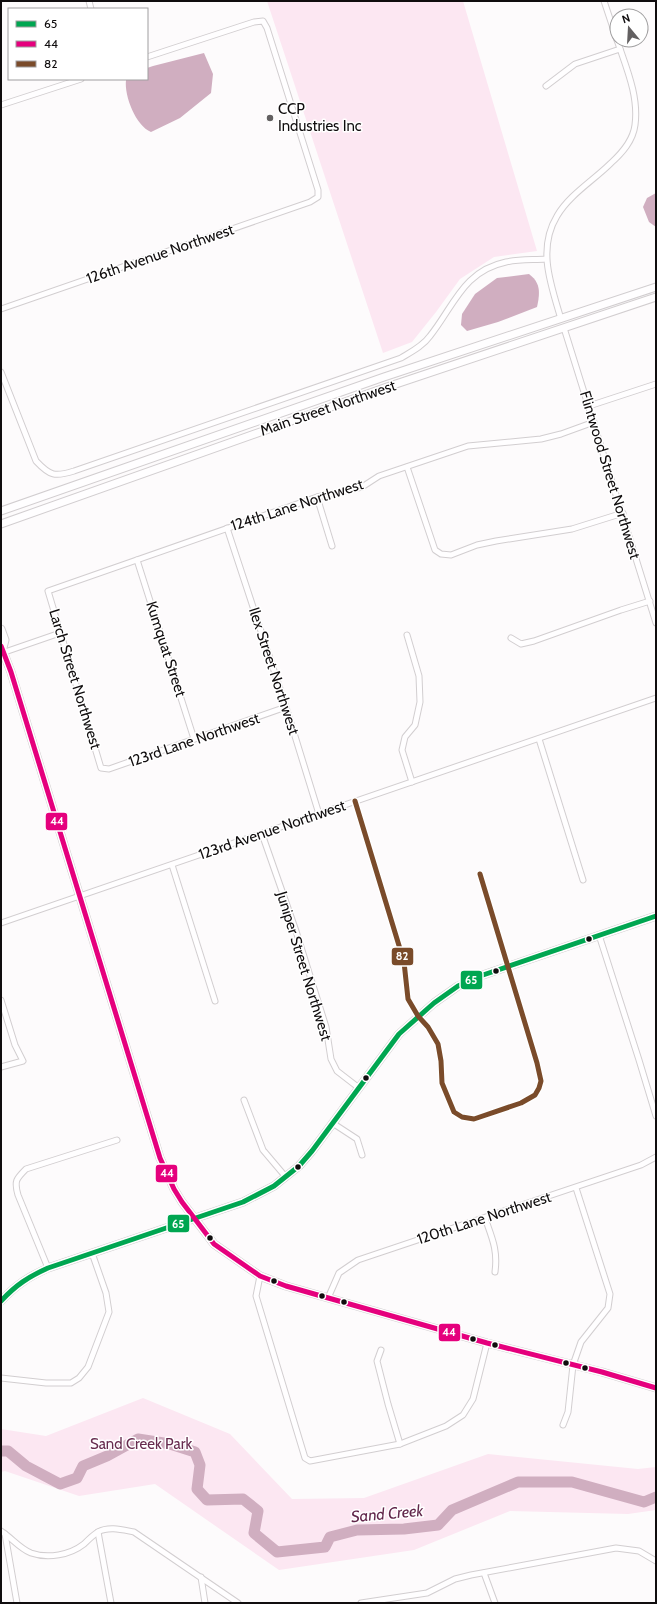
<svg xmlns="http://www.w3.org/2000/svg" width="657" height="1604" font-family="Cabin,sans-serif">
<rect width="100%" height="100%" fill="#fdfbfc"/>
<g fill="#fce7f2">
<polygon points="267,1 463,1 537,251 494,257 460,279 436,312 412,342 383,353"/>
<polygon points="143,1398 230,1434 292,1499 364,1498 488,1454 638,1469 656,1467 656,1510 628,1514 510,1511 414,1550 279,1570 155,1484 79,1496 5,1471 1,1472 1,1429 46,1436"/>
</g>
<g fill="#d0aec0">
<path d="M204 53 213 74 211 93 180 118 151 132C136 126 124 96 126 80L147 79V68L153 66Z"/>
<polygon points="656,193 656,227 649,222 643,207 647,198"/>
<path d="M529 274C541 283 540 293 537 307L498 322 467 331 461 325 462 314 475 294 497 278Z"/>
</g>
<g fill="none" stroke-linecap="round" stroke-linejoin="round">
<polyline stroke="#d0aec0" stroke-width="11" points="1,1451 8,1451 26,1466 60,1484 77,1478 83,1466 107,1456 138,1439 170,1444 195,1452 200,1465 197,1489 207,1500 243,1499 258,1511 254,1533 277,1552 325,1547 330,1537 357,1530 404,1529 438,1525 452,1510 518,1482 572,1482 644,1502 656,1497"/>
<g stroke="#d2ced0" stroke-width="7">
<g id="minor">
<polyline points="89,1 91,9"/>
<polyline points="604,1 617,40"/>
<polyline points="546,86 575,64 620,49"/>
<polyline points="1,105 81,79"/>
<polyline points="1,309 310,202 318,197 318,190 267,28 263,21 254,22 147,57"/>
<path d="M561 319C551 285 537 249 557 216 569 195 594 180 611 163 622 153 633 141 635 125 639 96 626 67 617 40"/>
<polyline points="564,328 656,623"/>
<path d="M1 372 36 461C50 476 55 477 74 471L401 358C411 352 423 346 430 336 454 306 463 271 506 262 519 259 533 260 546 259"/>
<polyline points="589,406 656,384"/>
<polyline points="407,467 435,550 441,554 451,555 477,545 496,541 572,529 623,513"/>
<polyline points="317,497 332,546"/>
<polyline points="227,528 286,707 319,814"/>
<polyline points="137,560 194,739"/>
<polyline points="407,635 419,676 420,702 415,725 405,737 402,750 412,782"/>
<polyline points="511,638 521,644 534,641 621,610 650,601"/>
<polyline points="2,653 60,633"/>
<polyline points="286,707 109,769 101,768 48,591 317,497 362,487 379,476 468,446 541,439 561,434 594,422"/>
<polyline points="539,739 583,880"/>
<polyline points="355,801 404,962 408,999 418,1016 428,1027 438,1044 441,1061 442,1083 454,1112 462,1117 474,1119 521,1103 535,1095 539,1088 541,1081 537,1063 480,874"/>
<polyline points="262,834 296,931 326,1027 331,1059 337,1071 359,1088"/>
<polyline points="172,865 215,1001"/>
<polyline points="1,923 656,698"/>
<polyline points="599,935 639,1060 656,1116"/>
<polyline points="1,1000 15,1045 23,1061 1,1067"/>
<polyline points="244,1100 263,1150 285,1176"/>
<polyline points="334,1124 357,1139 362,1155"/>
<path d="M485 1218C492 1238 498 1250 495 1272"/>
<path d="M48 1268 18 1195C14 1181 16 1179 26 1169L117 1140"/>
<polyline points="260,1276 256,1296 305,1458 310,1461 400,1444 446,1426 463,1415 473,1399 487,1343"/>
<polyline points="328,1298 339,1273 358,1260 641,1165 656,1157"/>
<polyline points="381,1350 377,1361 388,1404 400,1444"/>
<polyline points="1,1378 46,1383 71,1383 79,1378 88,1367 109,1312 106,1293 92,1253"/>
<polyline points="563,1425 568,1412 573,1365 581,1342 608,1308 610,1294 576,1188"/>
<path d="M1 1531C12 1538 19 1548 31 1553 48 1559 70 1555 84 1544 88 1540 93 1535 98 1532 109 1526 123 1530 134 1532L238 1603"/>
<polyline points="98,1532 111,1603"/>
<polyline points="5,1534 17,1603"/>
<polyline points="484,1573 495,1603"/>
<polyline points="201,1577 205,1603"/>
<polyline points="361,1603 427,1593 455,1579 471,1575 616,1548 639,1551 656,1561"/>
</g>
</g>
<g stroke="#d2ced0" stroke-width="9">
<g id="tertiary">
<polyline points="1,629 5,640 3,648"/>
<polyline points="1,646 11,672 160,1158 174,1189 182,1202 214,1244 260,1276 286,1286 487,1343 602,1372 656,1388"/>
<path d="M1 1301C16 1285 28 1277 48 1268L243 1202 274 1186 299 1166 312 1151 399 1034 434 1003 458 986 480 976 656 916"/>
</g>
</g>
<g stroke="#d2ced0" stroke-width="9">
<g id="secondary">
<polyline points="1,511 384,377 656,287"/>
<polyline points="1,524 387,387 656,297"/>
</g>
</g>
<use href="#minor" stroke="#fffeff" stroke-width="5"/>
<use href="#tertiary" stroke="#fffeff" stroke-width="7"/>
<use href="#secondary" stroke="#fffeff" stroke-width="7"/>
<g stroke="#fff" stroke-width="8">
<path id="bus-1" d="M1 1301C16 1285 28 1277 48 1268L243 1202 274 1186 299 1166 312 1151 399 1034 434 1003 458 986 480 976 656 916"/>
</g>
<g stroke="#fff" stroke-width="8">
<polyline id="bus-2" points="1,646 11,672 160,1158 174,1189 182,1202 214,1244 260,1276 286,1286 487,1343 602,1372 656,1388"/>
</g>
<g stroke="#fff" stroke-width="8">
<polyline id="bus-3" points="355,801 404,962 408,999 418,1016 428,1027 438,1044 441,1061 442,1083 454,1112 462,1117 474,1119 521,1103 535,1095 539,1088 541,1081 537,1063 480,874"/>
</g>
<use href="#bus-1" stroke="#00a651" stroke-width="5"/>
<use href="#bus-2" stroke="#e5007d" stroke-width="5"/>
<use href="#bus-3" stroke="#7a4b2a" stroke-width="5"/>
</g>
<circle fill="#636061" stroke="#fff" stroke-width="1.5" cx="270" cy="118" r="4"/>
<g fill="#100d0e" stroke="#fff" stroke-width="1.5">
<circle cx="589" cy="939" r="3.5"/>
<circle cx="496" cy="971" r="3.5"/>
<circle cx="366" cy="1078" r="3.5"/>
<circle cx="298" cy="1167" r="3.5"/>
<circle cx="210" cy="1238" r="3.5"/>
<circle cx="274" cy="1281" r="3.5"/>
<circle cx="322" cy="1296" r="3.5"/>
<circle cx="344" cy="1302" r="3.5"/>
<circle cx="473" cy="1339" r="3.5"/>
<circle cx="495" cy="1345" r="3.5"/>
<circle cx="566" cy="1363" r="3.5"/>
<circle cx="585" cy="1368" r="3.5"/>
</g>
<g text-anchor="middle" stroke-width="3" stroke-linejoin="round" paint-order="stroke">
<g font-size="15" fill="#100d0e" stroke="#fff" text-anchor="start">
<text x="278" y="114">CCP<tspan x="278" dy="17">Industries Inc</tspan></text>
</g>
<g font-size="15" fill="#100d0e" stroke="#fff">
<text transform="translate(160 254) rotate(-19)" y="5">126th Avenue Northwest</text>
<text transform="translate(328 408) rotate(-19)" y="5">Main Street Northwest</text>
<text transform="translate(610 475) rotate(73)" y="5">Flintwood Street Northwest</text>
<text transform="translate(297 505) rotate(-18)" y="5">124th Lane Northwest</text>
<text transform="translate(166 649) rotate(72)" y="5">Kumquat Street</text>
<text transform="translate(274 671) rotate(72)" y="5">Ilex Street Northwest</text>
<text transform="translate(75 679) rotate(73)" y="5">Larch Street Northwest</text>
<text transform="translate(194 740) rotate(-19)" y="5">123rd Lane Northwest</text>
<text transform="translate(272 830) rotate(-19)" y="5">123rd Avenue Northwest</text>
<text transform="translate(304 966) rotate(73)" y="5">Juniper Street Northwest</text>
<text transform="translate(484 1218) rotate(-18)" y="5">120th Lane Northwest</text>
</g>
<g font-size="15" fill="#662b4e" stroke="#fff">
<text x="141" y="1449">Sand Creek Park</text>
</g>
<g font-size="16" font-style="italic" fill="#62274b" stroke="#fff">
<text transform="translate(387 1513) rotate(-5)" y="6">Sand Creek</text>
</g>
</g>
<g stroke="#fff" stroke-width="1.5">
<rect x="45" y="812" width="23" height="19" rx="4" fill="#e5007d"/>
<rect x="391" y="947" width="23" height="19" rx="4" fill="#7a4b2a"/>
<rect x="460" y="970" width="23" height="20" rx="4" fill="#00a651"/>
<rect x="155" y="1164" width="23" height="19" rx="4" fill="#e5007d"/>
<rect x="167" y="1214" width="23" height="19" rx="4" fill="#00a651"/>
<rect x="438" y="1323" width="23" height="19" rx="4" fill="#e5007d"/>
</g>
<g font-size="11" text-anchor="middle" font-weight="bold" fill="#fff">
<text x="57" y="825">44</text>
<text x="402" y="960">82</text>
<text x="471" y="984">65</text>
<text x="167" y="1177">44</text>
<text x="178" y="1228">65</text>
<text x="449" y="1336">44</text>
</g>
<rect width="657" height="1604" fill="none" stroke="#100d0e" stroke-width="4"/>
<rect x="8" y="8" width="140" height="72" fill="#ffffff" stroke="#9f9e9f"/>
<rect x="16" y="21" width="20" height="6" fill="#00a651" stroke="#9f9e9f"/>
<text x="44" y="28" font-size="12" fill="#100d0e">65</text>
<rect x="16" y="41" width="20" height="6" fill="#e5007d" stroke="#9f9e9f"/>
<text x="44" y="48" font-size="12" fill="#100d0e">44</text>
<rect x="16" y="61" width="20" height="6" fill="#7a4b2a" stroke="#9f9e9f"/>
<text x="44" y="68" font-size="12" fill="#100d0e">82</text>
<g transform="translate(629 28) rotate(342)"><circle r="19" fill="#ffffff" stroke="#9f9e9f"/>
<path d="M0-3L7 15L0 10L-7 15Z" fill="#636061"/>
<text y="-6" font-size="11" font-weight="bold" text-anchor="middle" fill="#100d0e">N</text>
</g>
</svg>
